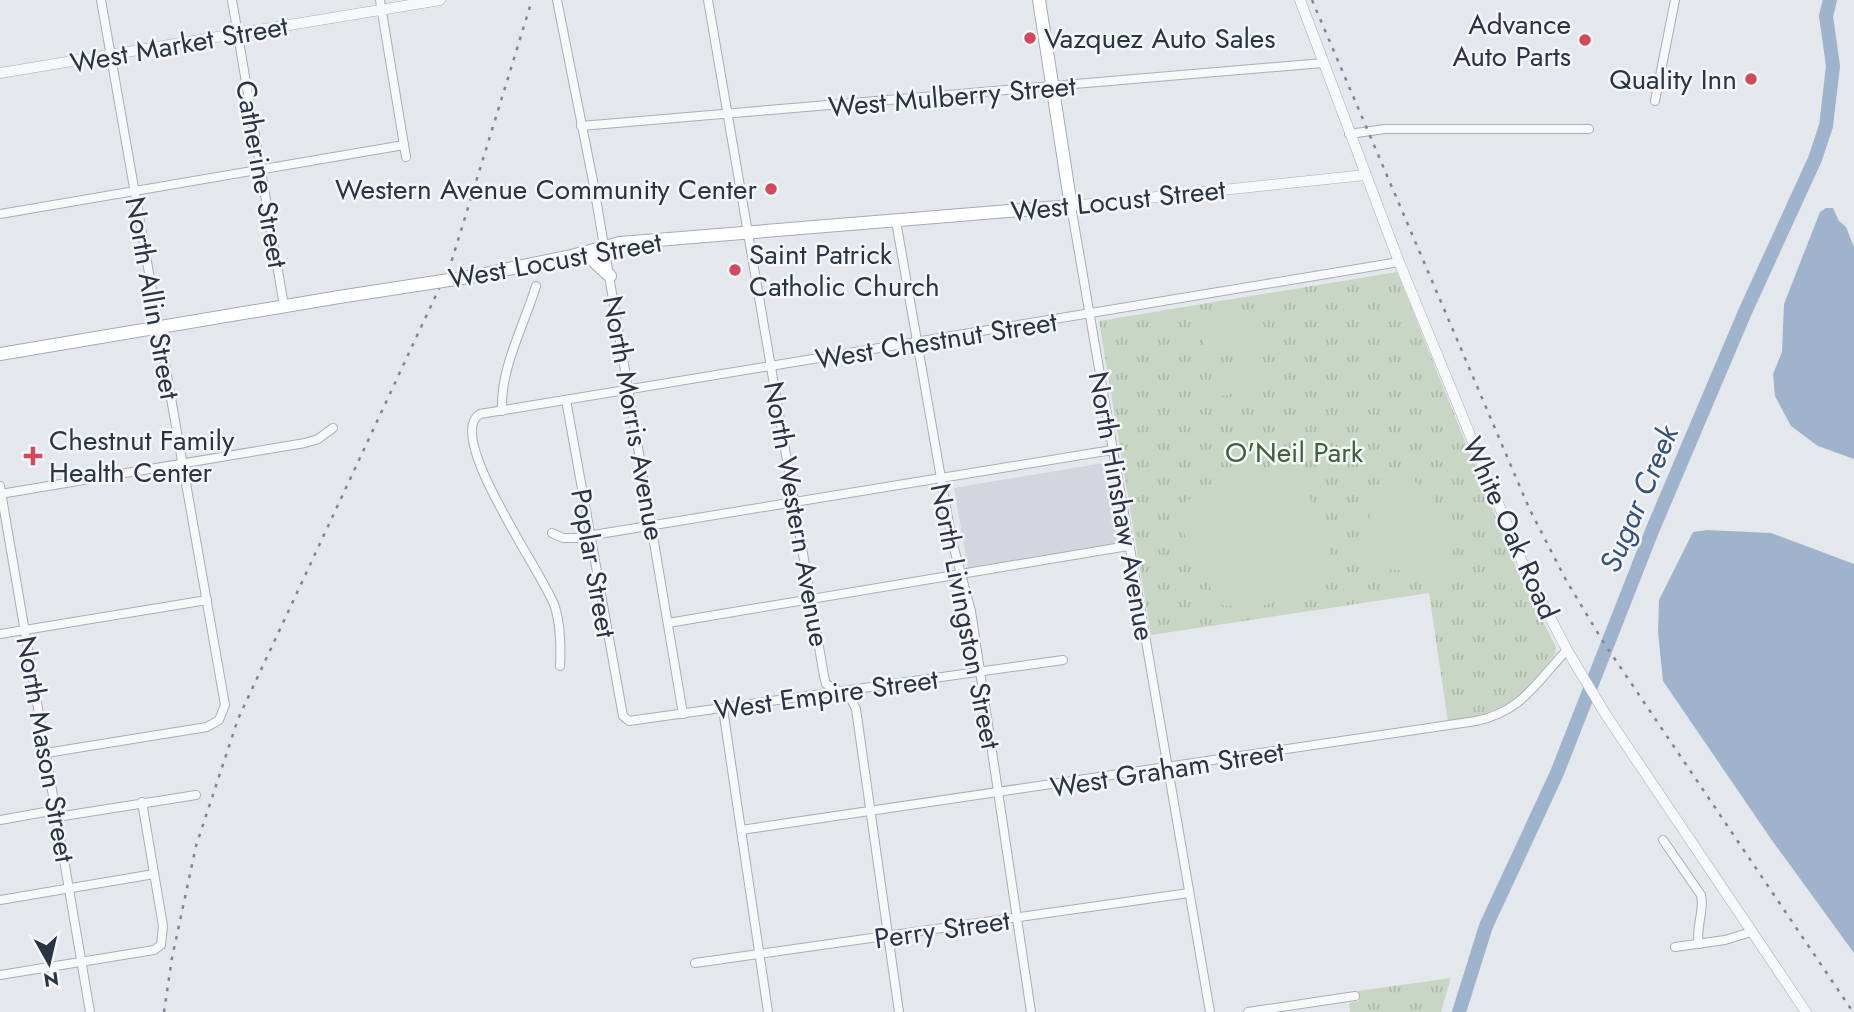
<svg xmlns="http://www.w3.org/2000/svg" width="1854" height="1012" font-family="Jost,sans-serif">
<defs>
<pattern id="park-tufts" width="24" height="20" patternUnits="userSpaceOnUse" patternTransform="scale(1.75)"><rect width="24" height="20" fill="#c9d6c5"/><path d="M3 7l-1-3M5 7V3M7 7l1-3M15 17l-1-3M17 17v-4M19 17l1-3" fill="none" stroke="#adb8ab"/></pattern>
</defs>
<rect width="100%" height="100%" fill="#e4e7ec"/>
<polygon fill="#d2d6de" points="1104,463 1118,543 968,568 954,488"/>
<g fill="url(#park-tufts)">
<path d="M1397 272 1518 573 1556 647 1555 654C1517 701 1509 711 1448 722L1429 593 1151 635 1099 321Z"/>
<polygon points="1451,978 1441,1012 1350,1012 1349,1003 1359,1001 1358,991"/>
</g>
<g fill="#c9d6c5">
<polygon points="1252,309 1258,350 1207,359 1200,318"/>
<polygon points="1259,361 1264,389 1215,397 1210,369"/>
<polygon points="1285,461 1298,465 1329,549 1331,581 1266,605 1223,606 1196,566 1176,509 1202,490"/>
<polygon points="1384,472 1411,479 1427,491 1439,507 1454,538 1451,577 1359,565 1356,561"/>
</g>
<g fill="#9fb4cc">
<polygon points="1826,208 1833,208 1839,221 1846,227 1854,247 1854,459 1818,446 1791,426 1775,396 1773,374 1782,352 1784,304 1820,212"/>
<polygon points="1707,530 1771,533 1854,564 1854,953 1771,839 1663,681 1658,632 1659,600 1693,532"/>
</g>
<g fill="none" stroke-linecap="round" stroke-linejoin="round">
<polyline stroke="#9fb4cc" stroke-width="14" points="1459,1012 1486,926 1557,773 1652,531 1745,312 1815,159 1826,126 1833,66 1826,16 1830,0"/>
<g stroke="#a9aeb7" stroke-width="10">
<g id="minor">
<polyline points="232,0 284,306"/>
<polyline points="380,0 406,157"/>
<polyline points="557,0 593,181 683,714"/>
<polyline points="708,0 824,676 826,684 850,697 856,709 899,1012"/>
<polyline points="1655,101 1675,0"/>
<polyline points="581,126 1323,63"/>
<polyline points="1349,134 1385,129 1589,129"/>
<polyline points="1071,206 1210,1012"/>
<polyline points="0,214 404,145"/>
<polyline points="896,221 952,541 971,611 1031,1012"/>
<polyline points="566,400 623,716 629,721 1063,660"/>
<path d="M502 411C500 368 524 326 536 286"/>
<polyline points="0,486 90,1012"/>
<polyline points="0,494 305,443 318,439 333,428"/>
<polyline points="552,533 563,538 575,538 1112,450"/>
<polyline points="668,623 1128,546"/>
<polyline points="0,634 207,600"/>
<path d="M560 666C561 646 561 626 555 607 545 576 443 435 480 414L1399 262"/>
<polyline points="723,709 768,1012"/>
<polyline points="46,753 207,727 219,720 225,705 101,0"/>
<polyline points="57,817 196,795"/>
<polyline points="0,820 56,810"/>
<path d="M741 830 1476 721C1523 711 1536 682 1567 650"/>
<path d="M1663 840 1701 895C1705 912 1695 926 1699 944"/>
<polyline points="0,900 154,874"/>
<polyline points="1675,947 1725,940 1751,932"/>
<polyline points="695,963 1189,893"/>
<polyline points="0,975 154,950 161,945 163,926 142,802"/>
<polyline points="1248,1012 1355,996"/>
</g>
</g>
<g stroke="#a9aeb7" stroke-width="11">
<g id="tertiary">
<polyline points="1300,0 1399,262 1526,571 1567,650 1606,715 1806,1012"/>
<polyline points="0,73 440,0"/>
<polyline points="1071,206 1365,175"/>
</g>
</g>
<g stroke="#a3abb8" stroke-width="14">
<g id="primary">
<polyline points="584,252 610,276"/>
<polyline points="571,256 620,243 1071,206 1039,0"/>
<polyline points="0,354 339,297"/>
</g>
</g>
<use href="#minor" stroke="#f7f8fa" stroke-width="8"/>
<use href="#tertiary" stroke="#f7f8fa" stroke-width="10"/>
<use href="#primary" stroke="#fff" stroke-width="12"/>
<g stroke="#7d8696" stroke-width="2.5" stroke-dasharray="3.5 7" stroke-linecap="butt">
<polyline points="1312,0 1529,508 1566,580 1602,640 1853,1012"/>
<polyline points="164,1012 172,958 196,846 238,719 451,263 532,0"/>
</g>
<g stroke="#a3abb8" stroke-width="14" stroke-linecap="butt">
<polyline id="primary-bridge" points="339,297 475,276 571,256"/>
</g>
<use href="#primary-bridge" stroke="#fff" stroke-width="12"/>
</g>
<g fill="#d1495b" stroke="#f4f6f9" stroke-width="2.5">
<circle cx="1030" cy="38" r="7"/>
<circle cx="1585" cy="40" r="7"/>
<circle cx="1751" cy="79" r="7"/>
<circle cx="771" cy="189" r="7"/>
<circle cx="735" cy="270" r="7"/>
<path d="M29.5 445.5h7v7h7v7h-7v7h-7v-7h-7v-7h7z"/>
</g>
<g text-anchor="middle" stroke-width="5" stroke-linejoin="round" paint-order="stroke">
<g font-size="28" fill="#2b3445" stroke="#f4f6f9" text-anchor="end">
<text x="1571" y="34">Advance<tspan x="1571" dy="32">Auto Parts</tspan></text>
<text x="1044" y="48" text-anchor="start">Vazquez Auto Sales</text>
<text x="1737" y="89">Quality Inn</text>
<text x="757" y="199">Western Avenue Community Center</text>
<text x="749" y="264" text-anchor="start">Saint Patrick<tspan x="749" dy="32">Catholic Church</tspan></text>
<text x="49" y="450" text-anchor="start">Chestnut Family<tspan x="49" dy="32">Health Center</tspan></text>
</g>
<g font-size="28" fill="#2b3445" stroke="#f4f6f9">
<text transform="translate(179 44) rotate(-10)" y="10">West Market Street</text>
<text transform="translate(952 96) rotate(-5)" y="10">West Mulberry Street</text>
<text transform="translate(262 174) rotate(80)" y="10">Catherine Street</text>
<text transform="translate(1118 200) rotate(-6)" y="10">West Locust Street</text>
<text transform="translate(555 260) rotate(-10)" y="10">West Locust Street</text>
<text transform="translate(153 298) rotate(80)" y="10">North Allin Street</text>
<text transform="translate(936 340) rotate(-9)" y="10">West Chestnut Street</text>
<text transform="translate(634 418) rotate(80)" y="10">North Morris Avenue</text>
<text transform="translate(1122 506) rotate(80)" y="10">North Hinshaw Avenue</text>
<text transform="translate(797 514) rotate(80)" y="10">North Western Avenue</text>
<text transform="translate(1511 528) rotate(66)" y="10">White Oak Road</text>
<text transform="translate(594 563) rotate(80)" y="10">Poplar Street</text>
<text transform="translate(966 616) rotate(79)" y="10">North Livingston Street</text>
<text transform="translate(826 694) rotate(-8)" y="10">West Empire Street</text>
<text transform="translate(46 749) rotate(80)" y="10">North Mason Street</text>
<text transform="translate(1167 769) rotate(-9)" y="10">West Graham Street</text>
<text transform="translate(942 929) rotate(-8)" y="10">Perry Street</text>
</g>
<g font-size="28" fill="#3f6138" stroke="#f4f6f9">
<text x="1294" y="462">O'Neil Park</text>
</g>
<g font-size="30" font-style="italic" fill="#34527a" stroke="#f4f6f9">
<text transform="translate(1639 499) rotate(-67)" y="10">Sugar Creek</text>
</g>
</g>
<g transform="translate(49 963) rotate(172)" stroke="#f4f6f9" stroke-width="5" paint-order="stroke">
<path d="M0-5L12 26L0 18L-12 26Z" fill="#2b3445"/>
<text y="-10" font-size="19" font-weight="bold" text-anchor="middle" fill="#2b3445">N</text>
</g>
</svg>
